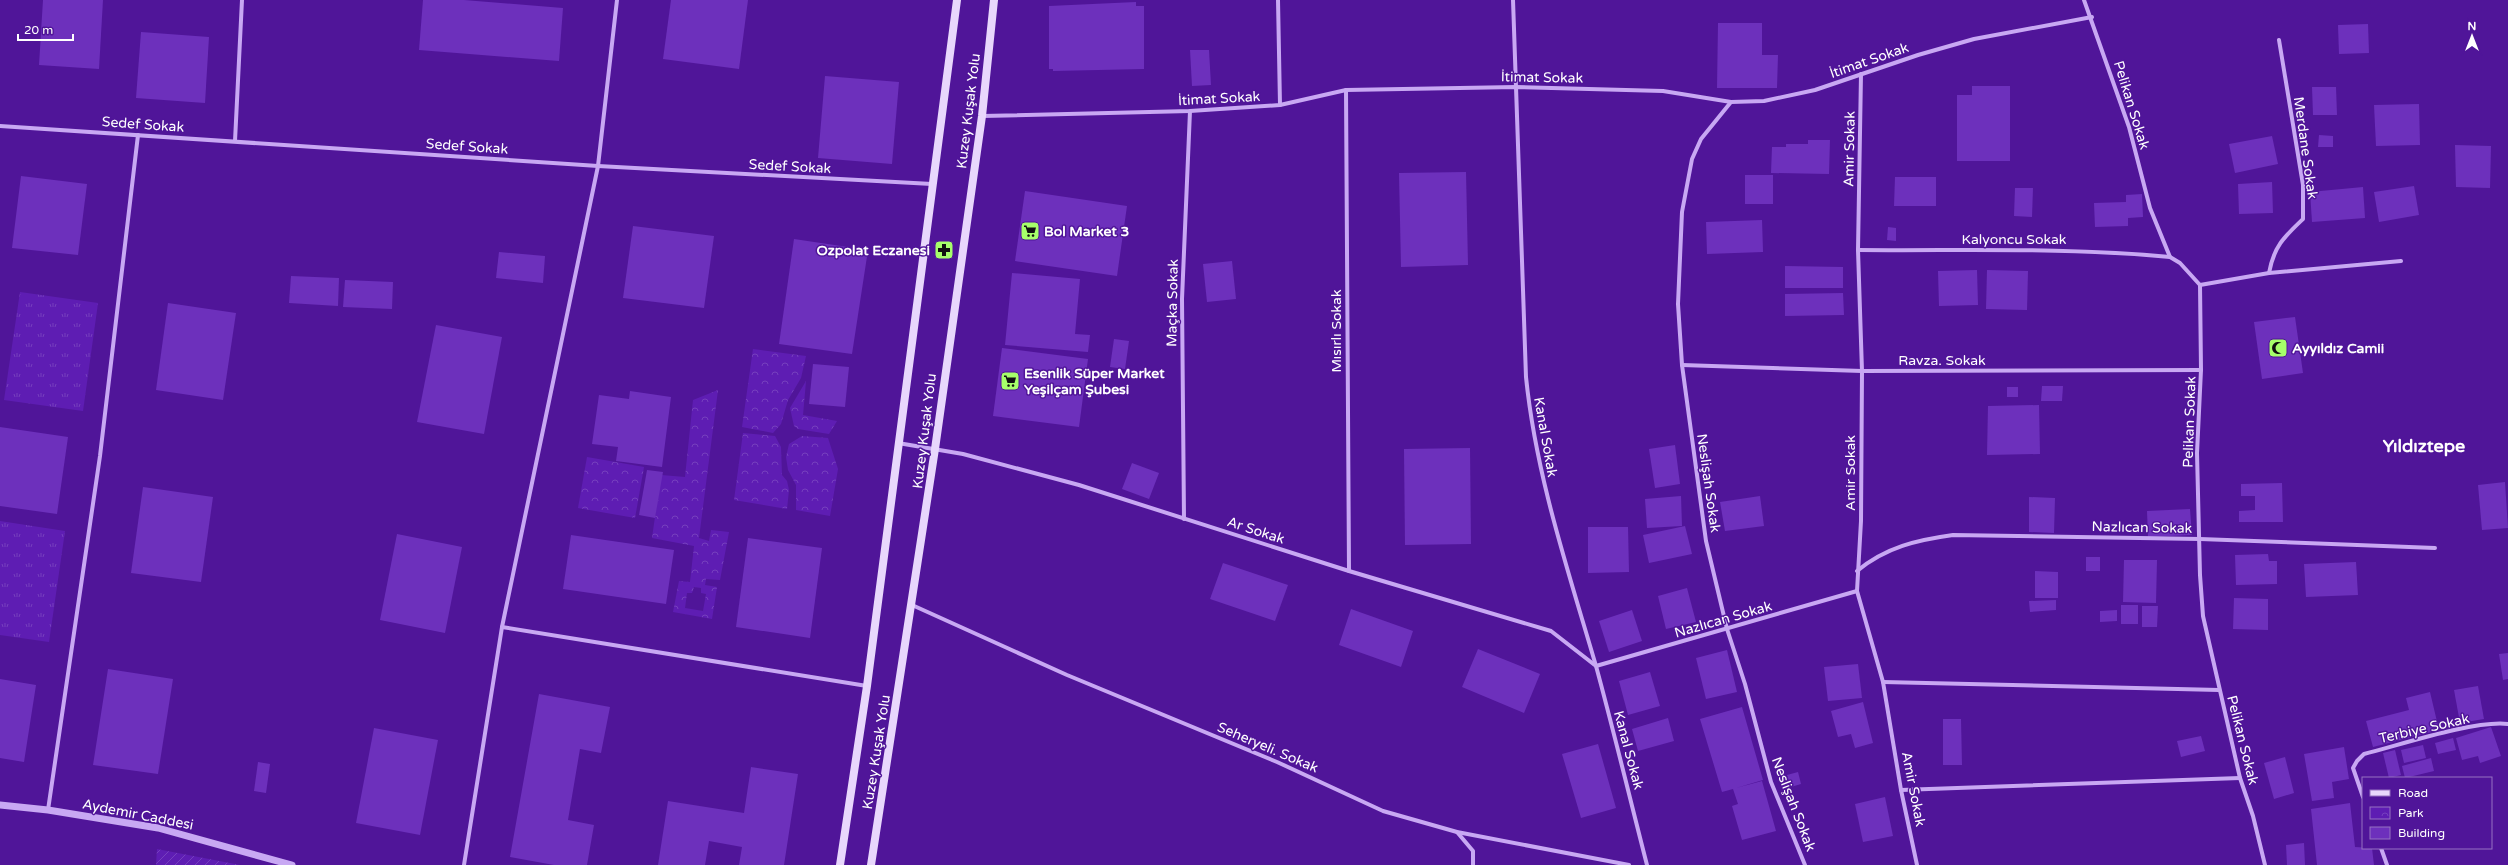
<svg xmlns="http://www.w3.org/2000/svg" width="2508" height="865" font-family="'Varela Round',sans-serif">
<defs>
<pattern id="grass-tufts" width="24" height="20" patternUnits="userSpaceOnUse"><rect width="24" height="20" fill="#5e1db3"/><path d="M3 7l-1-3M5 7V3M7 7l1-3M15 17l-1-3M17 17v-4M19 17l1-3" fill="none" stroke="#763fbe"/></pattern>
<pattern id="park-crowns" width="20" height="18" patternUnits="userSpaceOnUse"><rect width="20" height="18" fill="#5e1db3"/><path d="M2 6a3 3 0 1 1 6 0M12 15a3 3 0 1 1 6 0" fill="none" stroke="#763fbe"/></pattern>
<pattern id="garden-furrows" width="10" height="10" patternUnits="userSpaceOnUse"><rect width="10" height="10" fill="#5e1db3"/><path d="M-1 1l2-2M0 10L10 0M9 11l2-2" fill="none" stroke="#763fbe"/></pattern>
</defs>
<rect width="100%" height="100%" fill="#501599"/>
<g fill="url(#grass-tufts)">
<polygon points="20,292 98,303 83,411 4,400"/>
<polygon points="0,521 65,531 49,642 0,635"/>
</g>
<g fill="url(#park-crowns)" fill-rule="evenodd">
<polygon points="753,349 806,356 801,378 788,400 781,424 773,433 742,427"/>
<polygon points="806,381 803,415 837,421 829,434 798,429 794,426 790,408"/>
<path d="M718 390 699 538 709 541 711 530 729 532 720 580 706 579 705 585 717 587 712 619 673 612 679 581 690 582 694 546 652 538 661 475 685 477 693 400ZM694 587 701 588V593L706 594 703 611 685 608 687 593H692Z"/>
<polygon points="743,433 775,436 781,447 782,475 787,481 789,490 787,509 734,500"/>
<polygon points="802,436 828,438 838,469 830,516 796,510 796,485 788,470 786,457 789,444"/>
<polygon points="587,457 644,467 635,518 578,508"/>
</g>
<polygon fill="url(#garden-furrows)" points="157,849 240,865 156,865"/>
<g fill="#6d30bc">
<polygon points="43,0 103,0 99,69 39,65"/>
<polygon points="423,0 464,0 563,8 559,61 419,50"/>
<polygon points="671,0 748,0 739,69 663,59"/>
<polygon points="1136,2 1136,6 1144,6 1144,69 1053,71 1053,69 1049,69 1049,6"/>
<polygon points="1718,23 1762,23 1762,55 1778,55 1777,88 1717,88"/>
<polygon points="2368,24 2369,53 2339,54 2338,25"/>
<polygon points="141,32 209,37 205,103 136,98"/>
<polygon points="1190,50 1209,50 1211,85 1192,86"/>
<polygon points="825,76 899,82 892,164 818,158"/>
<polygon points="1972,86 2010,86 2010,161 1957,161 1957,95 1972,95"/>
<polygon points="2312,87 2336,87 2337,115 2313,115"/>
<polygon points="2419,104 2420,145 2376,146 2374,105"/>
<polygon points="2319,135 2333,136 2333,147 2318,147"/>
<polygon points="2272,136 2278,164 2235,173 2229,144"/>
<polygon points="1808,140 1830,140 1829,174 1771,173 1772,147 1786,147 1786,144 1808,144"/>
<polygon points="2455,145 2491,146 2490,188 2456,187"/>
<polygon points="1466,172 1468,265 1401,267 1399,173"/>
<rect x="1745" y="175" width="28" height="29"/>
<polygon points="21,176 87,184 78,255 12,248"/>
<polygon points="1895,177 1936,177 1936,206 1894,206"/>
<polygon points="2272,182 2273,213 2239,214 2238,184"/>
<polygon points="2414,186 2419,215 2379,222 2374,192"/>
<polygon points="2363,187 2365,218 2312,222 2310,192"/>
<polygon points="2015,188 2033,188 2032,217 2014,216"/>
<polygon points="1025,191 1127,206 1117,276 1015,261"/>
<polygon points="2142,194 2143,217 2128,218 2128,226 2095,227 2094,203 2126,202 2126,195"/>
<polygon points="1762,220 1763,252 1707,254 1706,222"/>
<polygon points="633,226 714,236 704,308 623,298"/>
<polygon points="1888,227 1896,228 1896,241 1887,240"/>
<polygon points="794,239 868,250 852,354 779,344"/>
<polygon points="499,252 545,256 543,283 496,278"/>
<polygon points="1232,261 1236,299 1207,302 1203,264"/>
<polygon points="1785,266 1843,267 1843,288 1785,288"/>
<polygon points="1977,270 1978,305 1939,306 1938,271"/>
<polygon points="1987,270 2028,271 2027,310 1986,309"/>
<polygon points="1012,273 1080,279 1075,334 1090,335 1088,352 1005,345"/>
<polygon points="291,276 339,278 338,306 289,303"/>
<polygon points="345,280 393,282 392,309 343,307"/>
<polygon points="1843,293 1844,315 1785,316 1785,294"/>
<polygon points="168,303 236,313 223,400 156,390"/>
<polygon points="2295,317 2303,373 2262,379 2254,322"/>
<polygon points="436,325 502,337 484,434 417,422"/>
<polygon points="1114,339 1129,341 1125,369 1110,367"/>
<polygon points="1002,348 1088,359 1079,427 993,416"/>
<polygon points="813,364 849,367 845,407 809,404"/>
<polygon points="2042,386 2063,386 2062,401 2041,401"/>
<rect x="2007" y="387" width="11" height="10"/>
<polygon points="630,391 671,397 662,467 616,461 618,447 592,444 599,395 629,399"/>
<polygon points="2039,405 2040,454 1987,455 1988,406"/>
<polygon points="0,427 68,437 57,514 0,506"/>
<polygon points="1675,445 1680,484 1655,488 1649,449"/>
<polygon points="1470,448 1471,544 1405,545 1404,449"/>
<polygon points="1132,463 1159,473 1149,499 1122,489"/>
<polygon points="647,470 663,472 655,518 639,515"/>
<polygon points="2505,482 2508,528 2482,530 2478,485"/>
<polygon points="2282,483 2283,522 2239,522 2239,511 2255,510 2255,496 2241,496 2241,484"/>
<polygon points="143,487 213,497 201,582 131,573"/>
<polygon points="1681,496 1682,526 1647,528 1645,499"/>
<polygon points="1760,496 1764,526 1725,531 1720,502"/>
<polygon points="2029,497 2055,498 2054,533 2029,532"/>
<polygon points="2190,509 2192,535 2148,537 2147,511"/>
<polygon points="1685,526 1692,554 1649,563 1643,535"/>
<polygon points="1588,527 1628,527 1629,572 1588,573"/>
<polygon points="397,534 462,547 445,633 380,620"/>
<polygon points="571,535 674,550 666,604 563,589"/>
<polygon points="748,538 822,548 810,638 736,627"/>
<polygon points="2268,554 2269,561 2277,561 2277,584 2236,585 2235,555"/>
<rect x="2086" y="557" width="14" height="14"/>
<polygon points="2124,560 2157,560 2156,603 2123,602"/>
<polygon points="2356,562 2358,595 2306,597 2304,564"/>
<polygon points="1223,563 1288,585 1275,621 1210,599"/>
<polygon points="2035,571 2058,572 2058,598 2035,598"/>
<polygon points="1687,588 1696,622 1666,629 1658,596"/>
<polygon points="2234,598 2268,599 2268,630 2233,629"/>
<polygon points="2056,600 2056,610 2030,612 2029,601"/>
<rect x="2121" y="605" width="17" height="19"/>
<polygon points="2142,606 2158,606 2157,627 2142,627"/>
<polygon points="1351,609 1413,631 1401,667 1339,645"/>
<polygon points="1632,610 1642,641 1609,652 1599,621"/>
<polygon points="2117,610 2117,621 2100,622 2100,611"/>
<polygon points="1478,649 1540,674 1524,713 1462,687"/>
<polygon points="1727,650 1737,692 1706,699 1696,658"/>
<polygon points="2508,653 2508,679 2503,680 2499,654"/>
<polygon points="1858,664 1862,698 1828,701 1824,667"/>
<polygon points="108,669 173,679 158,774 93,765"/>
<polygon points="1650,672 1660,706 1628,715 1619,681"/>
<polygon points="0,679 36,685 24,762 0,758"/>
<polygon points="2478,686 2484,719 2460,723 2454,690"/>
<polygon points="2430,692 2439,730 2373,747 2366,721 2409,710 2406,698"/>
<polygon points="539,694 610,707 601,753 580,749 568,820 594,825 587,865 554,865 510,857"/>
<polygon points="1863,702 1873,743 1855,748 1851,734 1838,737 1831,711"/>
<polygon points="1742,707 1763,780 1736,788 1762,781 1776,831 1742,840 1732,806 1738,804 1733,789 1722,792 1700,719"/>
<polygon points="1668,718 1674,741 1638,751 1632,729"/>
<polygon points="1943,719 1961,719 1962,765 1943,765"/>
<polygon points="2491,727 2501,756 2480,763 2478,756 2462,760 2456,738"/>
<polygon points="374,728 438,740 420,835 356,823"/>
<polygon points="2201,736 2205,751 2181,757 2177,741"/>
<polygon points="2453,738 2456,750 2438,754 2435,743"/>
<polygon points="1598,744 1616,808 1581,818 1562,754"/>
<polygon points="2423,745 2426,758 2404,763 2401,750"/>
<polygon points="2344,747 2349,779 2332,782 2334,798 2312,801 2304,754"/>
<polygon points="2395,750 2401,775 2389,778 2383,753"/>
<polygon points="2285,757 2294,793 2274,799 2264,763"/>
<polygon points="2431,758 2434,771 2405,778 2402,766"/>
<polygon points="258,762 270,764 266,793 254,791"/>
<polygon points="751,767 798,774 784,865 739,865 742,847 709,841 705,865 658,865 668,801 744,813"/>
<polygon points="1798,772 1801,784 1791,787 1787,775"/>
<polygon points="1885,797 1893,836 1863,842 1855,804"/>
<polygon points="2350,803 2355,847 2372,848 2374,865 2317,865 2311,809"/>
<polygon points="2304,843 2305,865 2287,865 2286,845"/>
</g>
<g fill="none" stroke-linecap="round" stroke-linejoin="round">
<g stroke="#c8a8f3" stroke-width="4">
<polyline points="1278,0 1280,105"/>
<path d="M1513 0 1526 377C1536 476 1568 570 1596 666 1614 732 1630 799 1647 865"/>
<polyline points="2084,0 2129,127 2150,208 2170,257 2180,263 2200,285 2201,370 2197,453 2200,575 2203,616 2240,778 2253,816 2265,865"/>
<polyline points="1861,74 1858,250 1862,371 1861,521 1857,591 1883,682 1901,790 1917,865"/>
<polyline points="1346,90 1349,571"/>
<polyline points="1731,102 1701,139 1692,159 1682,212 1678,304 1682,365 1706,541 1727,629 1745,684 1771,782 1805,865"/>
<polyline points="982,116 1190,111 1280,105 1346,90 1516,87 1663,91 1731,102 1764,101 1815,90 1918,55 1974,39 2092,17"/>
<polyline points="0,126 598,166 932,184"/>
<polyline points="235,141 242,0"/>
<path d="M1858 250C1962 251 2066 247 2170 257"/>
<polyline points="2269,273 2401,261"/>
<path d="M2200 285 2269 273C2274 246 2284 237 2303 219V185L2279 40"/>
<polyline points="1682,365 1862,371 2201,370"/>
<polyline points="898,443 963,454 1079,485 1349,571 1551,631 1596,666 1857,591"/>
<polyline points="1184,519 1182,299 1190,111"/>
<path d="M1857 571C1886 547 1917 540 1953 535L2200 539 2435 548"/>
<polyline points="912,605 1067,675 1277,762 1383,811 1457,832 1629,865"/>
<polyline points="502,627 867,686"/>
<polyline points="1883,682 2219,690"/>
<polyline points="1901,790 2240,778"/>
<path d="M2363 797 2353 768 2357 761 2364 754C2400 745 2474 720 2508 724"/>
<polyline points="48,810 100,456 138,135"/>
<polyline points="1457,832 1473,851 1473,865"/>
<polyline points="2381,848 2387,865"/>
<polyline points="464,865 502,627 598,166 617,0"/>
</g>
<polyline stroke="#c8a8f3" stroke-width="7" points="0,805 48,810 158,828 292,865"/>
<g stroke="#e8d7fc" stroke-width="8">
<polyline points="840,865 867,686 957,0"/>
<polyline points="871,865 935,449 982,116 994,0"/>
</g>
</g>
<defs>
<g id="supermarket-square" transform="scale(1)"><rect x="-9" y="-9" width="18" height="18" rx="4" fill="#a6ff6a" stroke="#501599"/><path d="M-6-5.5h2.5l.6 2H6L4.5 2H-2.5L-4.4-4H-6ZM-1.5 3.2a1.3 1.3 0 1 0 .1 0ZM3 3.2a1.3 1.3 0 1 0 .1 0Z" fill="#111"/></g>
<g id="pharmacy-square" transform="scale(1)"><rect x="-9" y="-9" width="18" height="18" rx="4" fill="#a6ff6a" stroke="#501599"/><path d="M-2-6h4v4h4v4h-4v4h-4v-4h-4v-4h4Z" fill="#111"/></g>
<g id="mosque-square" transform="scale(1)"><rect x="-9" y="-9" width="18" height="18" rx="4" fill="#a6ff6a" stroke="#501599"/><path d="M3.5-4.9A6 6 0 1 0 3.5 4.9A5 5 0 1 1 3.5-4.9Z" fill="#111"/></g>
</defs>
<g fill-rule="evenodd">
<use href="#supermarket-square" x="1030" y="231"/>
<use href="#pharmacy-square" x="944" y="250"/>
<use href="#mosque-square" x="2278" y="348"/>
<use href="#supermarket-square" x="1010" y="381"/>
</g>
<g text-anchor="middle" stroke-width="3" stroke-linejoin="round" paint-order="stroke">
<g font-size="14" fill="#fff" stroke="#501599">
<text transform="translate(1869 60) rotate(-19)" y="5">İtimat Sokak</text>
<text transform="translate(1542 77) rotate(1)" y="5">İtimat Sokak</text>
<text transform="translate(1219 98) rotate(-3)" y="5">İtimat Sokak</text>
<text transform="translate(2132 105) rotate(73)" y="5">Pelikan Sokak</text>
<text transform="translate(968 111) rotate(-83)" y="5">Kuzey Kuşak Yolu</text>
<text transform="translate(143 124) rotate(4)" y="5">Sedef Sokak</text>
<text transform="translate(467 146) rotate(4)" y="5">Sedef Sokak</text>
<text transform="translate(2306 148) rotate(82)" y="5">Merdane Sokak</text>
<text transform="translate(1849 149) rotate(-89)" y="5">Amir Sokak</text>
<text transform="translate(790 166) rotate(3)" y="5">Sedef Sokak</text>
<text x="2014" y="244">Kalyoncu Sokak</text>
<text transform="translate(1172 303) rotate(-89)" y="5">Maçka Sokak</text>
<text transform="translate(1336 331) rotate(-90)" y="5">Mısırlı Sokak</text>
<text x="1942" y="365">Ravza. Sokak</text>
<text transform="translate(2189 422) rotate(-88)" y="5">Pelikan Sokak</text>
<text transform="translate(924 431) rotate(-83)" y="5">Kuzey Kuşak Yolu</text>
<text transform="translate(1546 437) rotate(80)" y="5">Kanal Sokak</text>
<text transform="translate(1850 473) rotate(-90)" y="5">Amir Sokak</text>
<text transform="translate(1709 483) rotate(82)" y="5">Neslişah Sokak</text>
<text transform="translate(2142 527) rotate(1)" y="5">Nazlıcan Sokak</text>
<text transform="translate(1256 530) rotate(18)" y="5">Ar Sokak</text>
<text transform="translate(1723 619) rotate(-16)" y="5">Nazlıcan Sokak</text>
<text transform="translate(2424 728) rotate(-13)" y="5">Terbiye Sokak</text>
<text transform="translate(2243 740) rotate(76)" y="5">Pelikan Sokak</text>
<text transform="translate(1268 747) rotate(23)" y="5">Seheryeli. Sokak</text>
<text transform="translate(1629 750) rotate(75)" y="5">Kanal Sokak</text>
<text transform="translate(876 752) rotate(-81)" y="5">Kuzey Kuşak Yolu</text>
<text transform="translate(1914 789) rotate(79)" y="5">Amir Sokak</text>
<text transform="translate(1794 804) rotate(69)" y="5">Neslişah Sokak</text>
<text transform="translate(138 814) rotate(11)" y="5">Aydemir Caddesi</text>
</g>
<g font-size="14" font-weight="bold" fill="#fff" stroke="#501599" text-anchor="start">
<text x="1044" y="236">Bol Market 3</text>
<text x="930" y="255" text-anchor="end">Ozpolat Eczanesi</text>
<text x="2292" y="353">Ayyıldız Camii</text>
<text x="1024" y="378">Esenlik Süper Market<tspan x="1024" dy="16">Yeşilçam Şubesi</tspan></text>
</g>
<g font-size="18" font-weight="bold" fill="#fff" stroke="#501599">
<text x="2424" y="452">Yıldıztepe</text>
</g>
</g>
<rect x="2362" y="777" width="130" height="72" fill="#501599" stroke="#9673c2"/>
<rect x="2370" y="790" width="20" height="6" fill="#e8d7fc" stroke="#9673c2"/>
<text x="2398" y="797" font-size="12" fill="#ffffff">Road</text>
<rect x="2370" y="807" width="20" height="12" fill="url(#park-crowns)" stroke="#9673c2"/>
<text x="2398" y="817" font-size="12" fill="#ffffff">Park</text>
<rect x="2370" y="827" width="20" height="12" fill="#6d30bc" stroke="#9673c2"/>
<text x="2398" y="837" font-size="12" fill="#ffffff">Building</text>
<g transform="translate(2472 36)" stroke="#501599" stroke-width="3" paint-order="stroke">
<path d="M0-3L7 15L0 10L-7 15Z" fill="#ffffff"/>
<text y="-6" font-size="11" font-weight="bold" text-anchor="middle" fill="#ffffff">N</text>
</g>
<path d="M18 34v6h55v-6" fill="none" stroke="#ffffff" stroke-width="2"/>
<text x="24" y="34" font-size="12" fill="#ffffff" stroke="#501599" stroke-width="3" paint-order="stroke">20 m</text>
</svg>
